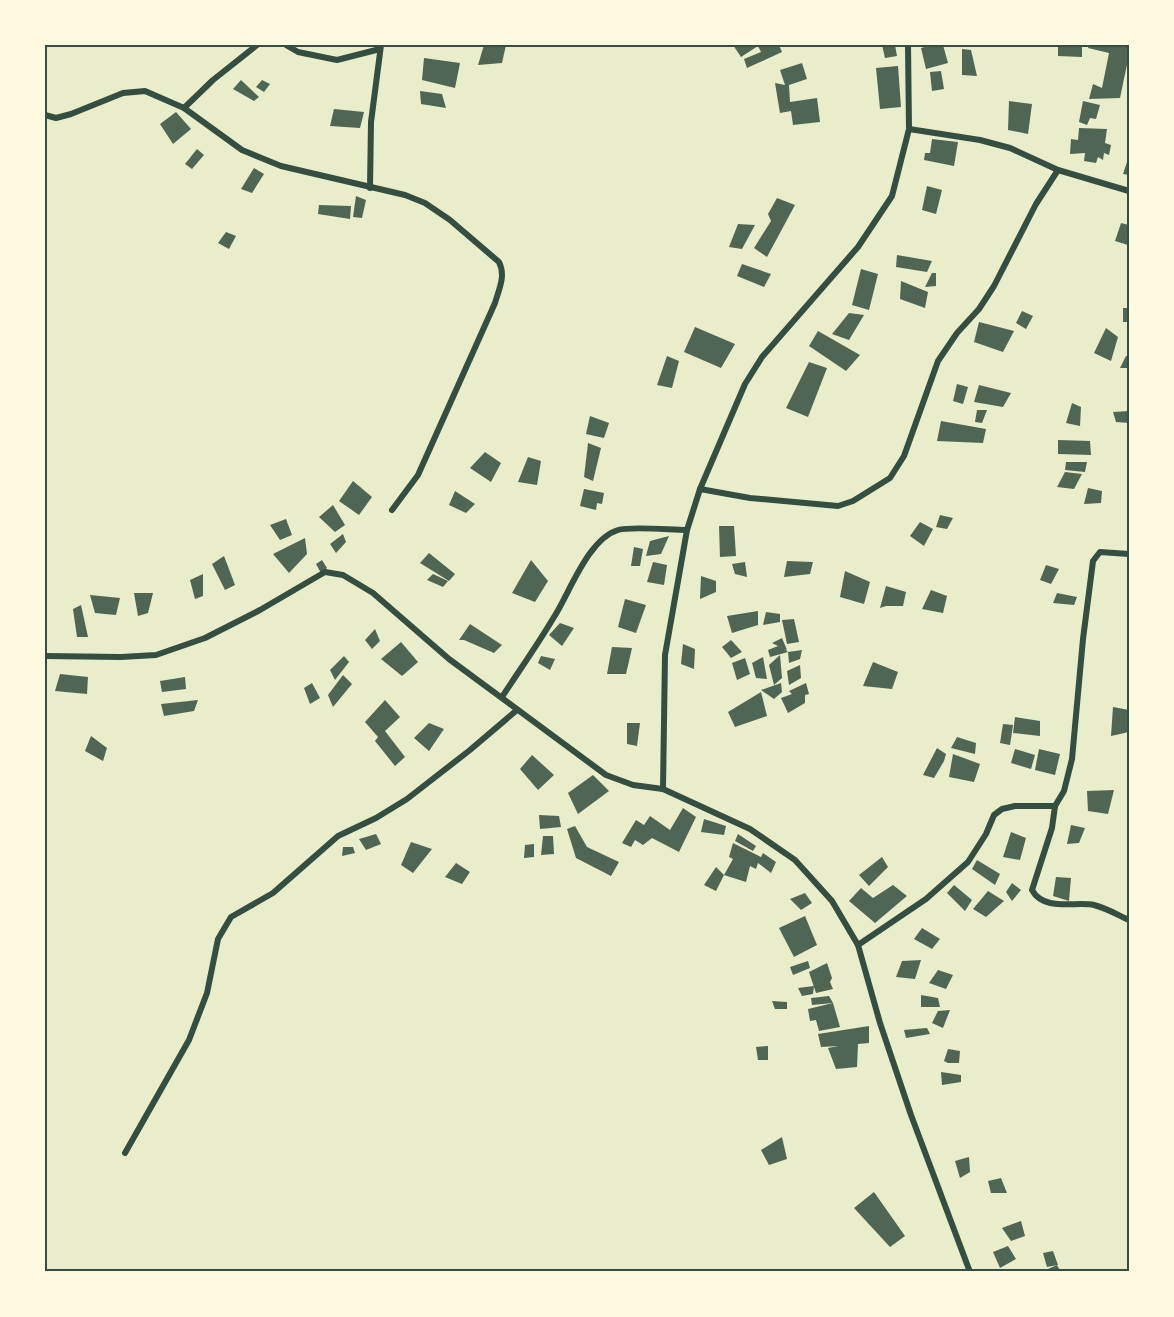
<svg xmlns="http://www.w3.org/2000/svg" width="1174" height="1317" font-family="'Playfair Display',serif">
<rect width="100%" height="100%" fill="#e9edc9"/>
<g fill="#4f6655">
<polygon points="484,45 506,45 502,63 478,65"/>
<polygon points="733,45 779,45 782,52 747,68 744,59 761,52 758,46 741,57"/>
<polygon points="882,45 895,45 897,56 885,58"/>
<polygon points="932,45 943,45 948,63 926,69 921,48"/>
<polygon points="1058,45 1082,45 1082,57 1058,56"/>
<polygon points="1089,45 1129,45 1129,55 1120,98 1089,99 1093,84 1102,88 1109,53 1088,48"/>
<polygon points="962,49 971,50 977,76 962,75"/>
<polygon points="424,58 460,63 455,88 422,80"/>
<polygon points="802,63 807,79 789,85 790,102 817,98 820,122 793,125 791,111 780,113 775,83 785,85 780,70"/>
<polygon points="898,66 901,107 880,109 876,68"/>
<polygon points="941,71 944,89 932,91 930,72"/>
<polygon points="241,80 259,97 254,101 233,89"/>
<polygon points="262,80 270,84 264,92 256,87"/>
<polygon points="420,91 442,94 446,108 421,104"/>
<polygon points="1009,101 1032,104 1028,134 1008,130"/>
<polygon points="1083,101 1100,105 1096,119 1090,118 1087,125 1079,122"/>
<polygon points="334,109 364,112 360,128 330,126"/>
<polygon points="176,112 191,129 173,144 160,124"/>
<polygon points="1079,128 1107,129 1105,143 1111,145 1109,155 1104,153 1103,160 1098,157 1096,163 1084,161 1085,153 1070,154 1071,139 1078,140"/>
<polygon points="932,139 958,142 954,166 924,160 925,153 930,153"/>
<polygon points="197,149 204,155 192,169 185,164"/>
<polygon points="1129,156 1129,175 1123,174"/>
<polygon points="254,168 264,174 252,193 241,189"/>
<polygon points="927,186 942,190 936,214 922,210"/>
<polygon points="356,196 366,200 362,218 353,217"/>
<polygon points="777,198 795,205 767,257 754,248 771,221 768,214"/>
<polygon points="319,205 351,206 350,219 318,214"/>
<polygon points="1121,223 1129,225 1128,245 1115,241"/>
<polygon points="738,224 755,225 742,249 729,247"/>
<polygon points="226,232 236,236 229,249 218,243"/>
<polygon points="897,255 932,261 927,272 896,267"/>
<polygon points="742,264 771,274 764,287 737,276"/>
<polygon points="861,269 878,274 869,310 852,305"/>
<polygon points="932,273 936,273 936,286 925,287"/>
<polygon points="901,281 928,292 925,308 900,299"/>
<rect x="1123" y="308" width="6" height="14"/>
<polygon points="1022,311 1033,316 1026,329 1016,323"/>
<polygon points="849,313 864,315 849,340 832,334"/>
<polygon points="979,322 1014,331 1003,352 974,342"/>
<polygon points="695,327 735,344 721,368 684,352"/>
<polygon points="1106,328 1118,337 1111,361 1094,353"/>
<polygon points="818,331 860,355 846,371 809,346"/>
<polygon points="667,356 679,361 672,388 657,385"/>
<polygon points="1126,356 1129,356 1129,368 1120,368"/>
<polygon points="809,362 827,368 808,417 786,408"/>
<polygon points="957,384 968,387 963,404 953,401"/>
<polygon points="979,385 1011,393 1003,407 974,402"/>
<polygon points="1072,403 1081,407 1080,426 1066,423"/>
<polygon points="977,410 987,410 982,423 975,422"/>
<polygon points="1129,411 1129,423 1116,422 1113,412"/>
<polygon points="590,416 609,423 604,438 586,434"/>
<polygon points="941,421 986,429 983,443 937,441"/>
<polygon points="1058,440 1090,441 1091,455 1058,454"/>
<polygon points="588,443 601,448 593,481 584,477"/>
<polygon points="485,452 501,463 491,482 470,468"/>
<polygon points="528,457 541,461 537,485 518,482"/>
<polygon points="1066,462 1087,462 1085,472 1065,470"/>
<polygon points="1065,472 1082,474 1074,489 1057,487"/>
<polygon points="353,481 372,497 359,515 339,501"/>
<polygon points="1088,488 1102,491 1101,503 1084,504"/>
<polygon points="584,489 604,493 602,504 597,503 596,510 580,506"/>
<polygon points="455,491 475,504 466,513 449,505"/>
<polygon points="333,505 345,525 335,532 319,517"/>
<polygon points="940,515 953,518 947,529 936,527"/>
<polygon points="286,519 292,535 280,540 270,525"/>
<polygon points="920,522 933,529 924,546 910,536"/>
<polygon points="719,526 734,526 736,556 720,557"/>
<polygon points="343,534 346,542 336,553 330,544"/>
<polygon points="669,536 661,554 646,556 650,541"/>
<polygon points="305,538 307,554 289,573 273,554"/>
<polygon points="634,547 643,549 640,566 631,566"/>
<polygon points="429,553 455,574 449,581 420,563"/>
<polygon points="224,556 235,585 225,590 212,564"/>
<polygon points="322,560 327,568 321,573 316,564"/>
<polygon points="531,560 548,581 535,602 512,593"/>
<polygon points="787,561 813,562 810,574 784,577"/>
<polygon points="653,562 667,565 664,585 647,582"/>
<polygon points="745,562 747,577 735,574 732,564"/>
<polygon points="1046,565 1059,569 1051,584 1040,580"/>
<polygon points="845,571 870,582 864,604 840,597"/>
<polygon points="203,574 203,596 195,599 190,580"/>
<polygon points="433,574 448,581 443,587 427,580"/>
<polygon points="701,576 716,581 716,592 700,599"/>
<polygon points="886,586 906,592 903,606 886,606 880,608"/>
<polygon points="931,590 947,596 943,613 922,609"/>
<polygon points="134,593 153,593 148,613 138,616"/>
<polygon points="1057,593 1077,597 1074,605 1053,603"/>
<polygon points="90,595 120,598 116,615 95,613"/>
<polygon points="625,599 646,605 636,633 618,627"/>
<polygon points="81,605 88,637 77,637 73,609"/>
<polygon points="758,611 758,625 732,633 727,616"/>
<polygon points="766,612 780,614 780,622 763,625"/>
<polygon points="794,619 799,642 787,644 782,620"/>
<polygon points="560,623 574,628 562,646 549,635"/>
<polygon points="470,624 502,645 494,653 464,640 459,640"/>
<polygon points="375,629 380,641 372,649 365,640"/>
<polygon points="782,638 787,650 785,649 788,652 770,657 768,650 778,646 772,643"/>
<polygon points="731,640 742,652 731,658 722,647"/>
<polygon points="401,642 418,662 402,676 381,659"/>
<polygon points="683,644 695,649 694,669 681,664"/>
<polygon points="612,647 632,648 626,674 607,674"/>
<polygon points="802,650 800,659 789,663 788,652"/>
<polygon points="780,655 782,678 774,685 769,665"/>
<polygon points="344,656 349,662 335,680 330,670"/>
<polygon points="541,656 555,659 550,670 538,663"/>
<polygon points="763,657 767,679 756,678 752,663"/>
<polygon points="745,658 750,674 737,680 732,663"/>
<polygon points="873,662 898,672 892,689 863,686"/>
<polygon points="800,665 801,678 789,685 787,671"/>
<polygon points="60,674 88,677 87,694 55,691"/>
<polygon points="343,675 352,684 333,707 328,695"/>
<polygon points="185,677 186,689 162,692 160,681"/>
<polygon points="312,683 320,698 310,704 304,688"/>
<polygon points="781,683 782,692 774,699 761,690"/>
<polygon points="806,683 809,694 805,695 805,703 788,713 781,698 792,694 789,691"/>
<polygon points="761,692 767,716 735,727 728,712"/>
<polygon points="198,700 194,711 164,716 161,704"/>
<polygon points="385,700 400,717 385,731 405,757 395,766 375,741 378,737 365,722"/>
<polygon points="1113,707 1129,710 1129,732 1111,736"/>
<polygon points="1015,717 1040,721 1040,736 1013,733"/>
<polygon points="429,723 444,729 429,751 414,738"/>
<polygon points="627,723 640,723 637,746 627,744"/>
<polygon points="1003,724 1013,725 1010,745 1000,743"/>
<polygon points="91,736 107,748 103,761 85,751"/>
<polygon points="957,737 976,743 975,754 951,748"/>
<polygon points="937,748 946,754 944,761 934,778 923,775"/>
<polygon points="1015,749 1035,755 1031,769 1011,763"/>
<polygon points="1039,749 1060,754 1055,775 1035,770"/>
<polygon points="953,754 980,764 974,782 949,777"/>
<polygon points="532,755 554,775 538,790 520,769"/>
<polygon points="593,775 609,791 578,814 568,793"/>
<polygon points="1114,790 1108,814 1088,811 1087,791"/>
<polygon points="683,808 696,817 679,852 652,838 643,845 635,840 631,847 622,843 636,820 644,825 650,816 670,830"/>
<polygon points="539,815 559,816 561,827 540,829"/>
<polygon points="704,819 726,826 724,835 701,832"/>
<polygon points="1071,825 1085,828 1079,843 1067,844"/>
<polygon points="575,826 587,847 619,862 611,876 576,858 567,829"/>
<polygon points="1011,832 1026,838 1020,860 1003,857"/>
<polygon points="376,834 381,844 366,850 359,839"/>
<polygon points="738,834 756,846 753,851 735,841"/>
<polygon points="543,836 553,836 554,854 541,855"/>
<polygon points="411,842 432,849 413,873 401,865"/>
<polygon points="733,843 761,857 763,853 776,862 771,873 758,863 756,869 750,866 746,882 724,875 733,859 729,857"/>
<polygon points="534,844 534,857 524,858 525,845"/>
<polygon points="343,847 353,847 355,853 342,856"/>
<polygon points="882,857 888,867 869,886 859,875"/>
<polygon points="977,860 1000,874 995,885 972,869"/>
<polygon points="456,863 470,872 462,884 445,877"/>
<polygon points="716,867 724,875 716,891 704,885"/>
<polygon points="1056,877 1071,878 1069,901 1053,896"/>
<polygon points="1012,883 1021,890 1012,901 1006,892"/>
<polygon points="893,885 907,896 875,923 849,901 861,888 873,898"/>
<polygon points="954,885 972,900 965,911 947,893"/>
<polygon points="988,891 1004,901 986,917 973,909"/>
<polygon points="805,893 812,903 801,910 790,899"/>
<polygon points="805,916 817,945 794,957 779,928"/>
<polygon points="922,928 940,939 932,949 914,939"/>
<polygon points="921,960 915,979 896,977 902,961"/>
<polygon points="808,961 810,968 793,975 790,967"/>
<polygon points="827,963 832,978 830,982 833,989 816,993 809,972"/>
<polygon points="938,970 953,975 946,989 929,983"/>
<polygon points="814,986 813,994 802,996 798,988"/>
<polygon points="921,995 938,998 940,1007 921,1007"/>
<polygon points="829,996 833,1003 812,1005 811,998"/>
<polygon points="772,1001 787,1002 787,1009 775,1009"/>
<polygon points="833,1003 840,1027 819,1031 816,1020 810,1021 808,1009"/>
<polygon points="950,1010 943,1028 932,1023 938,1011"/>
<polygon points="869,1026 869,1043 858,1044 857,1067 836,1069 828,1048 838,1046 821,1047 818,1034"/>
<polygon points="927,1028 930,1034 906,1038 904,1030"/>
<polygon points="768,1046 768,1060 758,1060 756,1047"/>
<polygon points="948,1049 960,1051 959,1063 948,1063 944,1061"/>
<polygon points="941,1072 961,1075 961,1082 942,1085"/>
<polygon points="782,1137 787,1159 769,1165 761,1150"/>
<polygon points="969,1157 970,1172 960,1178 955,1161"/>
<polygon points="1001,1178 1007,1193 991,1193 988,1181"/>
<polygon points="874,1192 905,1236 890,1247 854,1208"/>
<polygon points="1021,1221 1025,1236 1011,1241 1002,1228"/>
<polygon points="1008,1246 1016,1259 1000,1268 993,1252"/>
<polygon points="1053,1251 1058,1265 1047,1267 1043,1253"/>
<polygon points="1057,1265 1061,1272 1049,1272 1048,1269"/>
</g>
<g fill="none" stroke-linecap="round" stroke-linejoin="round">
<g stroke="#344e41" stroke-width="6">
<polyline points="286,45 298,52 337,60 380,49"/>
<polyline points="184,108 213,80 257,45"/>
<path d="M45 115 56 118 71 114 123 93 145 91 184 108 242 150 281 166 405 195 425 203 450 220 499 262C506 276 499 289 495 303L418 475 392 510"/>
<polyline points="909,129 980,140 1010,148 1058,170 1129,191"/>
<polyline points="370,188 371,122 381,45"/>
<polyline points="700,489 750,498 838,506 853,501 890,478 904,456 938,361 957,333 979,309 994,286 1036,204 1058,170"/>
<path d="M1129 554 1100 552 1093 561 1083 639 1072 759 1064 791 1055 806 1052 828 1032 890C1044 912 1076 901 1094 905 1106 908 1118 915 1129 920"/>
<polyline points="45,656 121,657 156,655 205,638 260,610 325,572 343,575 373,593 449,659 606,775 633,785 663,789 750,829 795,860 832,901 858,945 880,1023 911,1115 970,1272"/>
<path d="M502 697C519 671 538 644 554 617 570 592 588 539 618 530 631 526 671 530 687 530"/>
<polyline points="663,789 665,655 687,530 700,489 745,384 762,357 858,247 892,196 909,129 908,45"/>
<polyline points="858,945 926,899 968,862 986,834 994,815 1002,809 1015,806 1055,806"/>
<polyline points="125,1153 189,1040 207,993 218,939 231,917 273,893 338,836 376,818 407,799 470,750 517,710"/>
</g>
</g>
<rect width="1174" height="1317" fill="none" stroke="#fefae0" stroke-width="93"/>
<rect x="46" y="46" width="1082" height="1224" fill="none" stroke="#344e41" stroke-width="2"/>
</svg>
